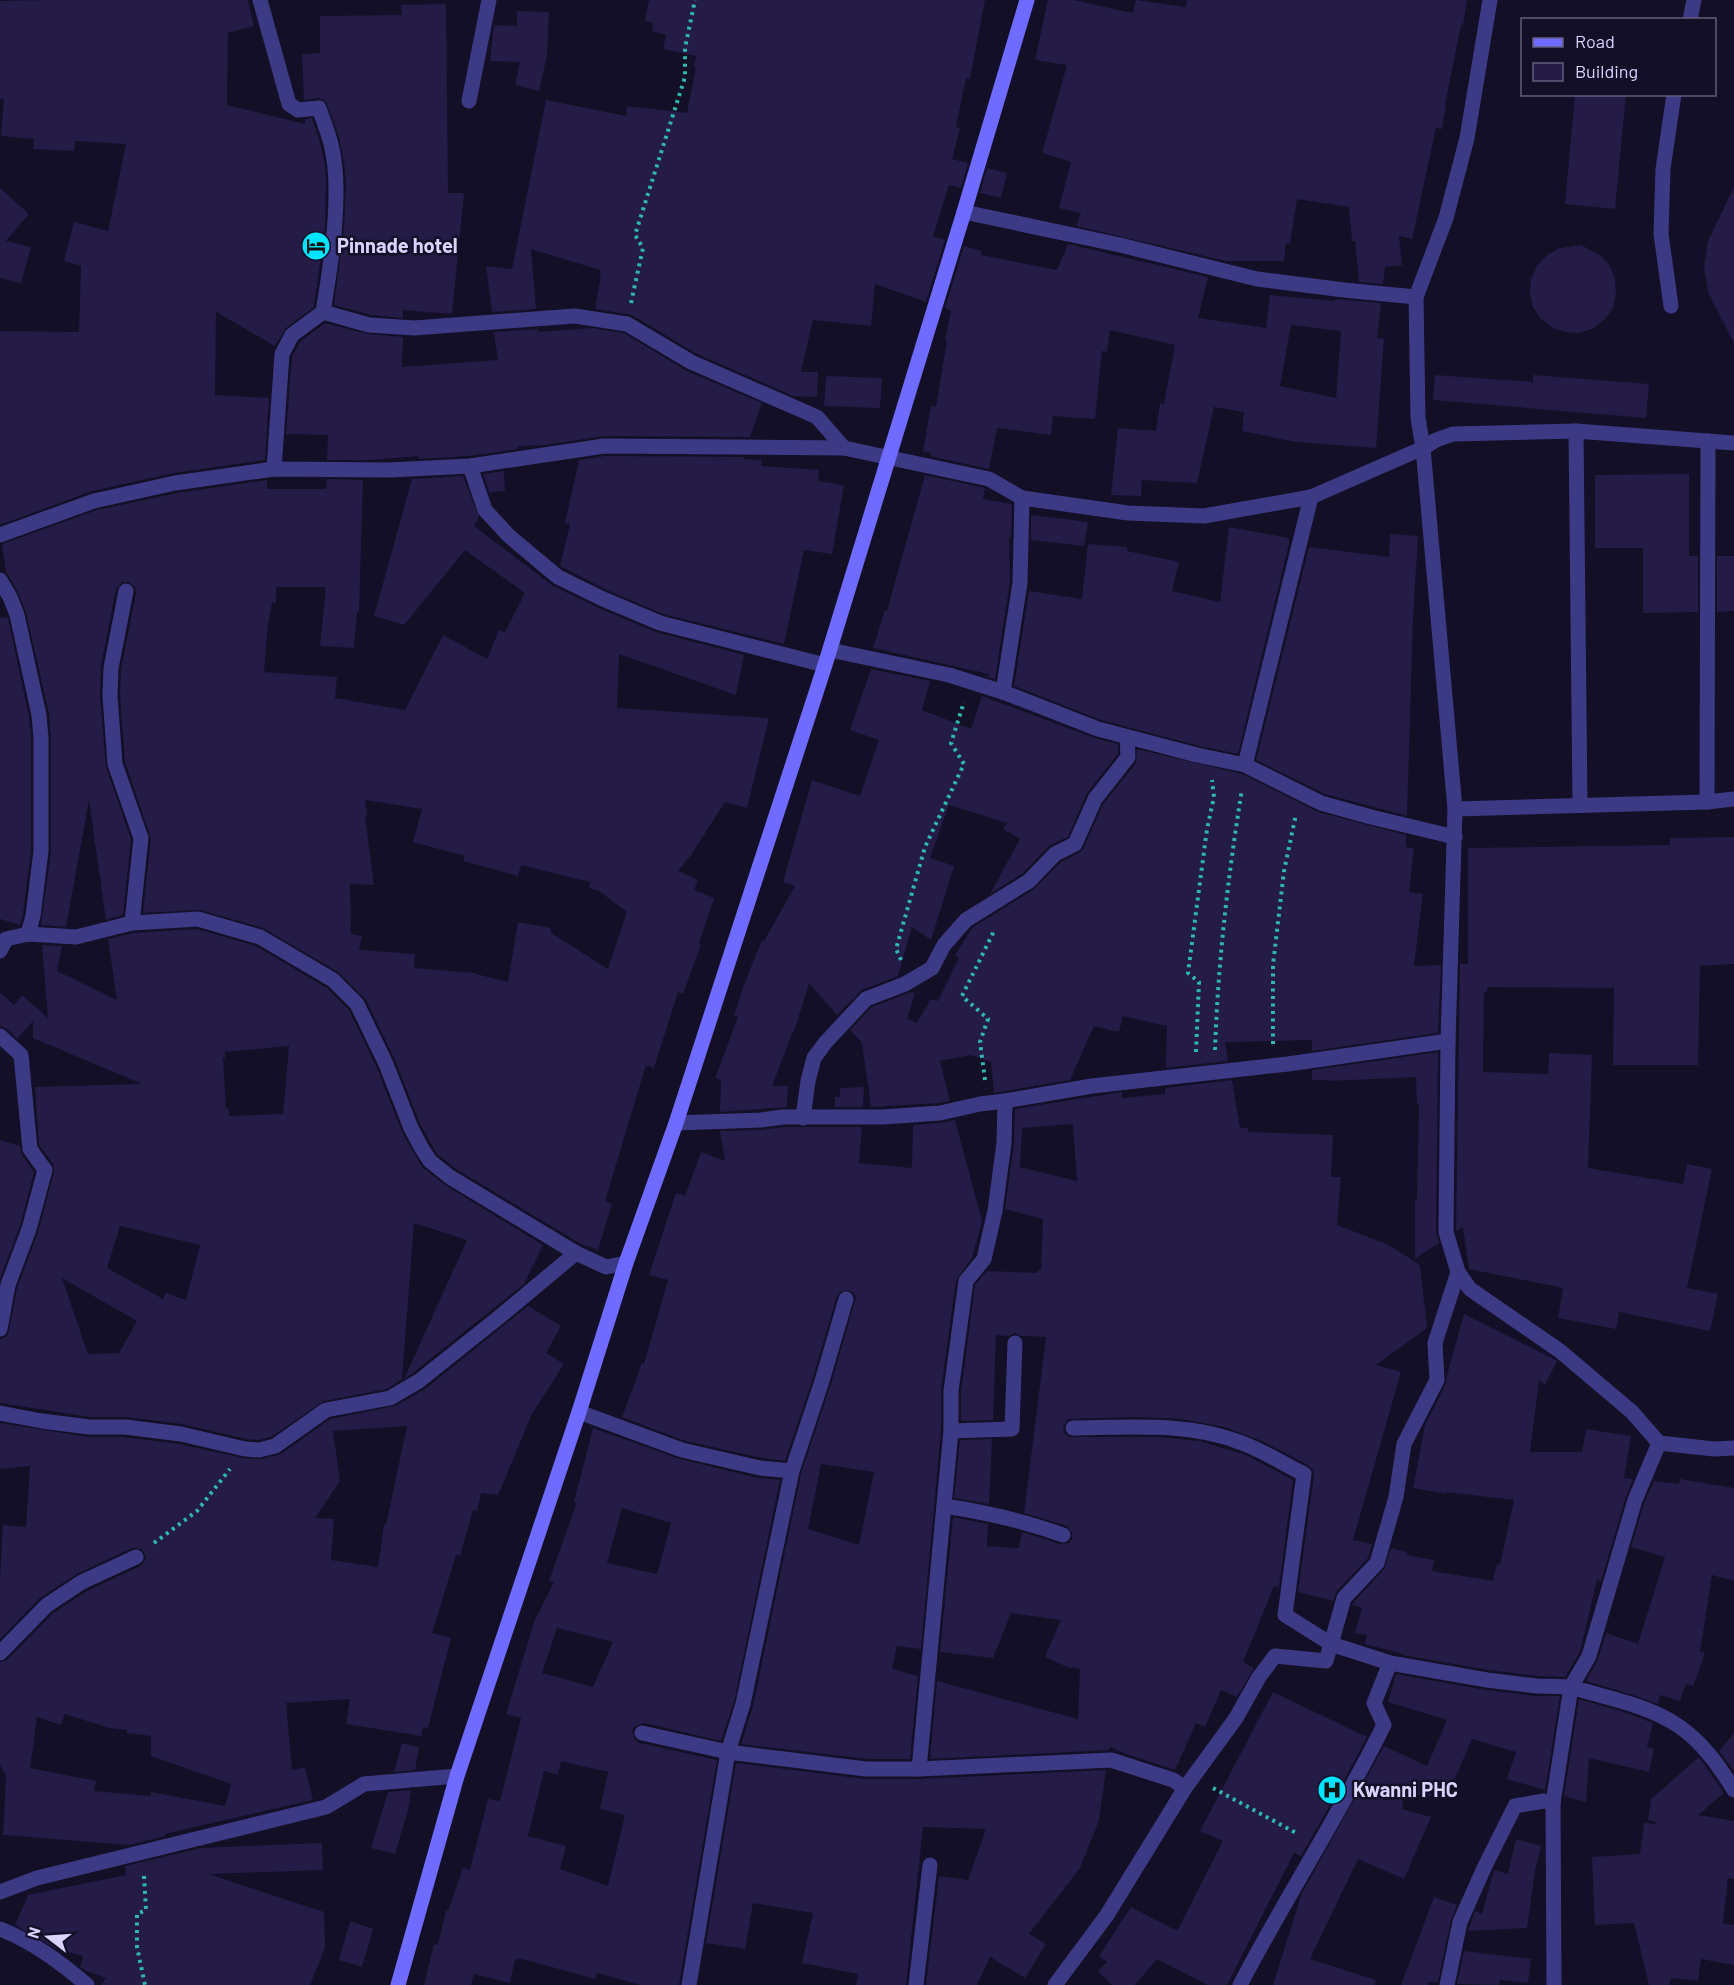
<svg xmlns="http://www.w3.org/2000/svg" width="1734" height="1985" font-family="Barlow,sans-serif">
<rect width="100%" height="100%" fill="#130f26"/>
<g fill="#241b47" fill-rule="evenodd">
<polygon points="49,0 248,0 254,26 228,33 227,105 305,124 305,119 312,118 320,142 325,164 326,184 325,227 314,307 286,328 275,346 216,312 215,395 269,398 265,460 174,473 92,491 0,525 0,331 79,332 81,266 64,261 74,222 108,231 126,144 75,141 74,151 33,149 34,139 1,136 4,99 0,99 0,1"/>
<polygon points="649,0 985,0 970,79 966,78 956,127 960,128 952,159 968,163 961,188 949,185 933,236 945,240 926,302 875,284 871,326 813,320 801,372 818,372 817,397 793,396 695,353 632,315 595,309 601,275 600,275 600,270 531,249 536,309 492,312 486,266 512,269 546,100 626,116 627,106 687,113 696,67 694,67 696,56 663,49 666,35 652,31 653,23 645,21"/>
<polygon points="1048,0 1073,0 1133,13 1136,0 1186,7 1187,0 1467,0 1463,25 1461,25 1445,104 1446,105 1442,129 1436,128 1412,239 1399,236 1402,265 1385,267 1383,284 1359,282 1355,241 1352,241 1349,207 1297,199 1290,244 1286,243 1284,261 1226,261 1076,226 1081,213 1059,208 1071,162 1042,153 1067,65 1035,60"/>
<polygon points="446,4 448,193 464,193 452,314 403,310 403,318 371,315 334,305 344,228 346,183 344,162 339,137 326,102 319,98 304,100 302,54 320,53 320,16 402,15 401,5"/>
<polygon points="517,11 549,12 547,55 539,91 515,85 520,62 490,61 494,25 517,26"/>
<polygon points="1575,94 1626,94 1615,209 1565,204"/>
<polygon points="987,168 1007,173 1001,198 980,193"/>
<polygon points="1734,187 1734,343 1708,292 1704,267 1708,241"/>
<polygon points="0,188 29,214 6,241 31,247 21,283 0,278"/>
<path d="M1068 244 1208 277 1198 318 1266 328 1270 295 1335 301V299L1381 303 1377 338 1384 339 1376 448 1296 442 1242 431 1244 412 1214 407 1197 483 1142 480 1141 496 1111 495 1118 428 1156 431 1160 403 1164 404 1175 345 1110 330 1107 352 1102 351 1095 419 1053 416 1051 435 997 428 989 469 930 456 931 453 923 452 931 405 936 407 947 341H945L951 311 945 308 964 246 982 251 981 255 1057 270ZM1291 325 1341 331 1336 398 1280 386Z"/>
<polygon points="1581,245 1600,255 1610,266 1615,279 1616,293 1613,308 1605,319 1594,328 1580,333 1566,332 1553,328 1541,319 1533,307 1530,293 1531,279 1537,266 1547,255 1560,248"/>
<polygon points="325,323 367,334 403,337 402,367 498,360 494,332 538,329 538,332 592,328 624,333 687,371 762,403 750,437 604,436 546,445 518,446 518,449 469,456 418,459 419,456 370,460 327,460 328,435 286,434 292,357 300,342"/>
<polygon points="1435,375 1533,382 1533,375 1649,384 1646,418 1433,400"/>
<polygon points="826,376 882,378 880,408 824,406"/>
<polygon points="605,456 744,457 743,459 762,460 761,466 819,470 818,481 844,485 832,554 804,550 784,644 663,614 607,590 560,566 570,524 565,523 579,460"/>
<polygon points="504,471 505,491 491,492 490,494 483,474"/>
<polygon points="1689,474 1689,556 1698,556 1698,612 1643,613 1643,548 1595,548 1595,475"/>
<polygon points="925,475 985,488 983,499 1012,504 1011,538 1009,537 1010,582 995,679 988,677 989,674 873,648 885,610 887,611"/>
<path d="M463 476 479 517 474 526 553 586 599 608 656 632 744 655 736 695 619 654 617 708 769 718 747 808 725 802 691 855 678 871 698 880 694 890 714 898 699 943 701 944 683 994 678 992 654 1068 646 1065 605 1201 612 1204 598 1250 581 1244 456 1169 437 1154 420 1124 395 1060 366 1000 338 972 263 928 200 910 143 913 151 839 125 762 120 696 121 669 136 593 135 587 128 582H122L116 589 101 666 100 696 106 767 131 839 123 915 106 920 89 800 66 927 41 925 51 851V738L49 714 26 613 18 592 6 572 2 544 97 510 177 493 267 480V489H326L327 479 363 480 359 612H357L354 648 320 646 326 587H276V603H272L268 625 264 672 337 677 335 698 405 710 443 635 487 659 499 630 505 632 525 593 465 550 404 625 374 616 412 479ZM365 800 422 809 413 842 465 856 463 861 518 876 521 865 590 882 589 888 599 891 627 912 608 969 551 933V928L518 922 508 982 476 974V973L414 968 415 954 359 950 362 936 351 934 350 884 374 885 365 817H367Z"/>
<polygon points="1031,515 1088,522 1084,546 1031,540"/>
<polygon points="1229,527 1289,538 1289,544 1238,754 1199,746 1101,720 1014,686 1029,591 1082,599 1088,544 1127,547 1127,551 1179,562 1172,591 1220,602"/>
<polygon points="1390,534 1418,536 1413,619 1407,816 1325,794 1256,760 1309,547 1389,557"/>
<polygon points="1717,556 1734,556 1734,611 1717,612"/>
<polygon points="0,617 8,618 29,716 31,738 31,850 23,914 20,925 0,919"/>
<polygon points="871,669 930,681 922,710 971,729 982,696 1095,738 1118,744 1118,754 1087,793 1068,837 1050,845 1023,873 990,894 1020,839 1003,829 1007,823 949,805 930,858 954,866 931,940 912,927 898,976 862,990 837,1015 809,983 794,1032 793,1031 772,1086 788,1086 787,1107 720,1112 721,1080 715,1078 738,1017 734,1016 743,987 762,940 764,941 795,886 783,882 812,780 860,796 879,740 850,730"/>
<polygon points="1137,749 1242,774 1318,812 1406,835 1406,847 1414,848 1409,892 1423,894 1414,966 1441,965 1438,1033 1312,1051 1312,1040 1225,1042 1228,1061 1166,1068 1167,1026 1123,1016 1119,1032 1094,1026 1070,1080 994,1093 991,1062 971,1055 940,1061 950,1101 939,1103 871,1107 862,1043 850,1030 872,1007 911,992 915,993 907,1019 917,1023 931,999 938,1001 959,958 955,955 972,928 1034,889 1061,862 1079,853 1083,849 1103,804 1136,763"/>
<polygon points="1734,837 1734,964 1700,966 1698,1065 1613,1065 1614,988 1487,987 1487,992 1484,992 1483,1072 1548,1074 1549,1053 1592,1055 1588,1168 1683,1184 1687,1164 1712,1169 1687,1288 1718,1294 1710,1331 1619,1312 1616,1329 1558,1318 1563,1288 1469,1269 1463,1227 1456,1231 1460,964 1468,964 1468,848 1670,845 1670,838"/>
<path d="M197 929 256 946 327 988 349 1010 377 1068 402 1132 422 1167 445 1185 543 1245 524 1284 413 1373 404 1379 467 1240 414 1223 402 1379 387 1389 324 1401 271 1437 258 1440 246 1439 182 1424 126 1417H90L0 1403V1339L7 1336 9 1331 17 1288 38 1232 54 1172 53 1164 39 1145 35 1087 142 1084 33 1038V1021L17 1039 6 1028 0 1026V992L14 1005 22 995 48 1018 42 945 62 946 57 971 117 1000 108 939 133 933ZM289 1046 283 1114 229 1116V1108L226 1109 223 1058H225V1052ZM120 1226 200 1245 186 1300 166 1293 163 1299 107 1268ZM62 1278 137 1321 119 1353 88 1354Z"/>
<polygon points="1438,1052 1436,1232 1439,1243 1415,1259 1415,1199 1417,1199 1419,1105 1417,1105 1416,1077 1330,1081 1330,1080 1312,1080 1312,1070"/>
<path d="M1232 1080 1240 1128H1248V1132L1333 1135 1331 1177H1341L1337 1225 1389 1245 1420 1265 1427 1328 1376 1365 1401 1372 1353 1540 1372 1544 1368 1558 1337 1591 1333 1601 1298 1592 1314 1475 1313 1470 1308 1465 1262 1441 1224 1427 1181 1419 1137 1417 1068 1419 1063 1428 1064 1433 1069 1437H1158L1199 1441 1246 1455 1293 1480 1279 1587 1274 1586 1243 1662 1254 1668 1237 1697 1221 1690 1205 1727 1196 1723 1175 1770 1126 1754 1110 1747 1109 1750 930 1759 937 1681 1078 1719 1080 1669 1067 1667 1045 1657 1061 1620 1011 1613 993 1658 940 1652 953 1517 988 1524 987 1546 1019 1548 1022 1532 1060 1544 1069 1543 1072 1538V1533L1067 1526 1024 1513 1046 1337 1021 1336 1015 1333 1009 1336 996 1335 993 1420 961 1421V1392L975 1285 987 1271 1037 1273 1038 1270H1041L1043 1219 1005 1209 1014 1144 1015 1109 1122 1092V1098L1165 1094V1088ZM1073 1124 1077 1181 1020 1167 1022 1128Z"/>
<polygon points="864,1087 863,1107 835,1107 835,1097 840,1097 840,1088"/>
<path d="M955 1120 982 1221 972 1258 956 1280 941 1390V1431L921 1649 897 1646 892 1669 918 1676 910 1759H867L741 1744 753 1706 801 1474 831 1384 856 1297 853 1292 848 1290 840 1292 837 1296 813 1378 785 1461 762 1458 685 1441 622 1417 642 1363 644 1364 668 1280 649 1275 676 1193 685 1196 701 1152 725 1161 720 1131 761 1130 784 1127H862L859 1163 912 1168 913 1125 941 1123ZM821 1464 874 1472 859 1545 808 1529Z"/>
<polygon points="0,1140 20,1146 22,1155 34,1172 20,1226 0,1279"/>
<path d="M528 1306 561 1326 546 1353 564 1364 532 1414 498 1495 481 1493 477 1511 473 1510 460 1556 456 1555 432 1633 451 1638 428 1728 423 1727 421 1736 346 1724 350 1699 286 1703 292 1770 305 1767 313 1800 165 1834V1836L129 1845 3 1835 6 1776 0 1765V1662L7 1660 53 1613 87 1591 140 1566 144 1562 146 1557 142 1549 132 1548 77 1574 40 1598 0 1639V1578L3 1525 26 1527 30 1466 0 1469V1423L88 1437H124L179 1444 243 1458 261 1459 281 1454 330 1419 395 1406 425 1389ZM407 1426 386 1525H384L378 1567 331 1560 334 1519 315 1518 340 1481 333 1431ZM65 1714 109 1728 127 1730V1733L151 1736V1756L231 1784 225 1806 151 1792V1796L94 1791 96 1781 30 1768 37 1717 61 1725Z"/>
<polygon points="1464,1314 1557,1361 1545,1385 1539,1380 1530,1452 1582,1452 1586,1429 1631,1436 1624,1478 1633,1479 1626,1497 1601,1581 1597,1580 1580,1652 1565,1677 1538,1676 1488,1670 1402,1655 1403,1654 1365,1644 1367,1635 1355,1633 1362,1608 1352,1605 1353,1603 1384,1569 1391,1548 1407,1552 1406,1555 1434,1560 1432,1571 1493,1581 1497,1564 1500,1565 1514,1500 1446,1492 1446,1494 1413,1488 1425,1425 1446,1384 1447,1375"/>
<path d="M593 1428 680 1459 758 1478 780 1480 734 1702 721 1741 644 1723 635 1726 632 1731 635 1740 640 1743 717 1760 679 1985H641L597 1973 595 1979 519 1958V1960L515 1959 510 1983 474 1974 471 1985H424L434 1944 438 1945 446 1910 448 1911 463 1868 470 1870 488 1799 500 1801 521 1718 506 1714 534 1622 554 1582 549 1581 577 1502H574ZM622 1508 671 1523 657 1574 607 1563ZM557 1628 613 1642 593 1687 542 1673ZM561 1761 608 1772 600 1809 625 1815 608 1886 560 1869 566 1846 528 1836 544 1771 558 1775Z"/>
<polygon points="992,1439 989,1504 954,1498 960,1440"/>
<polygon points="1680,1479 1734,1488 1734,1581 1712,1575 1700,1652 1705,1653 1693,1686 1686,1684 1680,1701 1660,1695 1658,1704 1630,1694 1586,1681 1598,1659 1606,1633 1638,1644 1665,1557 1631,1547 1644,1503 1654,1481 1679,1484"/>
<polygon points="1396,1674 1486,1690 1536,1696 1560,1696 1545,1790 1507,1779 1516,1752 1472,1739 1447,1797 1404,1794 1402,1809 1431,1817 1404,1879 1358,1859 1310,1959 1376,1980 1375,1985 1273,1985 1302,1893 1384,1746 1427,1766 1447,1720 1388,1702"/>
<polygon points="1273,1692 1367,1737 1341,1786 1301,1856 1294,1853 1227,1985 1208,1985 1157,1959 1135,1985 1112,1985 1098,1971 1107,1962 1099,1956 1131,1907 1177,1931 1223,1841 1200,1831"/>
<polygon points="1579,1699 1624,1712 1653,1723 1647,1747 1654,1749 1649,1772 1589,1758 1586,1802 1564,1796"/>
<polygon points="1734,1733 1734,1771 1719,1751"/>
<polygon points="402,1743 419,1747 415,1770 394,1772"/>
<polygon points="1699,1757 1724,1793 1698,1815 1734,1821 1734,1879 1728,1878 1723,1923 1734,1925 1734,1965 1701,1959 1698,1981 1671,1978 1669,1985 1649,1985 1634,1923 1595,1925 1592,1857 1640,1854 1644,1823 1655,1824 1656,1822 1648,1820 1651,1799"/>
<polygon points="736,1763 866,1779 919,1779 1106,1770 1099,1820 1080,1868 1029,1934 1046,1944 1025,1978 990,1957 977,1985 926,1985 939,1876 968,1880 986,1829 923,1827 906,1985 856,1985 858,1974 802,1963 813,1913 753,1903 745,1949 706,1943"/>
<polygon points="411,1790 408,1810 395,1854 371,1848 388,1792"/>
<polygon points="1516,1839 1541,1846 1535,1871 1527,1928 1468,1931 1475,1911 1482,1914 1494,1870 1508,1874"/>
<polygon points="322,1843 323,1870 208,1874 324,1912 325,1948 310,1985 101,1985 106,1978 86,1971 80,1967 83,1956 56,1949 15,1925 28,1895 126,1875 125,1866 201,1848"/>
<polygon points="1434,1897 1457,1905 1451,1920 1438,1982 1429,1982 1428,1985 1401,1985"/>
<polygon points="350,1921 373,1929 362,1967 339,1960"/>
<polygon points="1464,1951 1531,1959 1528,1983 1500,1980 1499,1985 1457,1984"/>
</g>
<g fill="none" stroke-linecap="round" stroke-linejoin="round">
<g stroke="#2fb8b0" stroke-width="4" stroke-dasharray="3 4.5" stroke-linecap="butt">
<polyline points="631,303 643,248 635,235 685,77 685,48 695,0"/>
<polyline points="901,960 896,949 925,847 964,764 951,743 964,702"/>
<polyline points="1273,1044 1273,965 1284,871 1296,814"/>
<path d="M1215 1050C1218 962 1228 876 1242 789"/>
<polyline points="1196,1052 1199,982 1188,973 1207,829 1214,797 1212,780"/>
<polyline points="985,1080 980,1042 988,1019 962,996 995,929"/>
<polyline points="154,1543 197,1511 230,1469"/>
<polyline points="1213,1788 1298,1834"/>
<polyline points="144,1876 146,1910 137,1914 137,1947 145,1985"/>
</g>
<g stroke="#3d3a85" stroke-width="15">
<path d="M260 0 289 104 298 110 319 108C323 120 328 132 331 144 343 191 331 264 323 312L292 335 282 354 274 469"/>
<polyline points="1490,0 1467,138 1446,218 1416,297 1418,418 1423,448 1455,809 1448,1041 1446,1232 1458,1272 1470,1289 1560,1351 1632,1412 1659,1443 1714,1449 1734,1448"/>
<polyline points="1690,20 1694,0"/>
<polyline points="469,101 489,0"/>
<polyline points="964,212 1120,245 1257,279 1344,290 1416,297"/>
<polyline points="1671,306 1661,234 1663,169 1674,94"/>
<polyline points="323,312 369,325 414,328 575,316 627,324 691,362 817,417 844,448"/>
<polyline points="1576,431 1580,805"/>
<polyline points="470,466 485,510 509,536 558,577 603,599 660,623 825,665"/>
<polyline points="0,535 94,501 175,483 274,469 390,470 470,466 604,446 844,448 989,479 1022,498 1128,513 1204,516 1311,497 1423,448 1436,440 1453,434 1576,431 1734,443"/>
<polyline points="0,580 10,597 17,615 39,715 41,738 41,851 33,916 28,934"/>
<polyline points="126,591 111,668 110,696 115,764 141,838 132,923"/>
<polyline points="830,650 949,675 1003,692 1098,729 1197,755 1245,765 1321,803 1371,817 1455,837"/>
<polyline points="1003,692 1020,583 1022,498"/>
<polyline points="1245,765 1311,497"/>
<polyline points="1707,802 1708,441"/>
<polyline points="1455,809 1707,802 1734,799"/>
<polyline points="0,951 6,939 28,934 76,937 132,923 198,919 260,937 333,980 357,1004 386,1064 411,1128 421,1147 430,1161 450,1177 576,1253"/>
<polyline points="0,1036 21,1055 30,1149 45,1170 29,1229 8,1285 0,1329"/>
<polyline points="803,1118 808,1081 814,1058 825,1043 866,999 905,984 932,968 944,945 966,920 1029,881 1055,854 1075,844 1095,799 1128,757 1127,737"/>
<polyline points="676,1123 761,1120 783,1117 883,1117 940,1113 980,1104 1005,1101 1092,1086 1288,1064 1448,1041"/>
<polyline points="579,1412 682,1450 760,1468 792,1471"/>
<polyline points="0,1413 42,1421 89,1427 125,1427 181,1434 245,1449 259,1450 275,1446 326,1410 390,1398 419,1381 498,1318 576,1253 606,1267 626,1263"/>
<path d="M1073 1428C1129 1427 1189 1422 1242 1443 1264 1451 1283 1464 1304 1474L1285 1615 1331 1644 1344 1598 1377 1563 1396 1497 1404 1444 1437 1380 1435 1343 1458 1272"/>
<polyline points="951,1431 1012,1429 1015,1343"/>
<path d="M944 1506C985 1512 1024 1521 1063 1535"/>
<polyline points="0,1653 47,1605 82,1582 136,1557"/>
<polyline points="642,1733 728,1752 866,1769 919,1769 1111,1760 1173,1780 1185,1788"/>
<polyline points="919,1769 951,1431 951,1391 966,1281 984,1259 995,1211 1004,1143 1005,1101"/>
<polyline points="1553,1803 1554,1985"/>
<polyline points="0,1892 37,1878 326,1807 364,1784 457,1776"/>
<path d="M0 1929C33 1942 60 1962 87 1985"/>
<polyline points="689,1985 728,1752 743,1704 792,1471 822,1381 846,1299"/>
<polyline points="916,1985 930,1865"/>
<polyline points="1055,1985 1107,1915 1185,1788 1236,1718 1259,1677 1275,1656 1326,1661 1331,1644 1390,1663 1487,1680 1537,1686 1571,1687 1589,1656 1635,1500 1659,1443"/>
<path d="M1240 1985C1286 1897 1340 1814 1384 1725L1374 1703 1390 1663"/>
<path d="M1447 1985 1460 1922 1484 1868 1515 1806 1544 1801 1553 1803 1571 1687C1607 1698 1649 1705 1680 1727 1703 1743 1719 1766 1734 1790"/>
</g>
<polyline stroke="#6f6bff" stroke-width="15" points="398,1985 457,1776 579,1412 626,1263 676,1123 825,665 964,212 1027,0"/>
</g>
<defs>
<g id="hotel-disc" transform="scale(1.5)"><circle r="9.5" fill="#00e5ff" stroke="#130f26"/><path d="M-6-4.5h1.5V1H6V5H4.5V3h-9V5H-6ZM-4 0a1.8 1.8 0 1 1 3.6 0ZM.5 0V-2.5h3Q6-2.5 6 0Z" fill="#111"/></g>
<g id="hospital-disc" transform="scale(1.5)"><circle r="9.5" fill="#00e5ff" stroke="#130f26"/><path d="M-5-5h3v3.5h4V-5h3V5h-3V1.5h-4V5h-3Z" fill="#111"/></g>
</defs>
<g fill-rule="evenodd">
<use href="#hotel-disc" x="316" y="246"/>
<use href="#hospital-disc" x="1332" y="1790"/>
</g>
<g text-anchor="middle" stroke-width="5" stroke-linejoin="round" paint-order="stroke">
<g font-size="20" font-weight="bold" fill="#d9d4ff" stroke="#130f26" text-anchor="start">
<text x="337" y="253">Pinnade hotel</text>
<text x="1353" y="1797">Kwanni PHC</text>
</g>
</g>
<rect x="1521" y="18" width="195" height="78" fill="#130f26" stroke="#625e7d" stroke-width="1.5"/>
<rect x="1533" y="38" width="30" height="9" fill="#6f6bff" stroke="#625e7d" stroke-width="1.5"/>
<text x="1575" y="48" font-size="18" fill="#d9d4ff">Road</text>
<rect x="1533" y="63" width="30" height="18" fill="#241b47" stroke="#625e7d" stroke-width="1.5"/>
<text x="1575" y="78" font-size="18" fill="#d9d4ff">Building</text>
<g transform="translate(48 1937) rotate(287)" stroke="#130f26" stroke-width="4.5" paint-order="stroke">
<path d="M0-4.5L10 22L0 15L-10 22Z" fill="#d9d4ff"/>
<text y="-9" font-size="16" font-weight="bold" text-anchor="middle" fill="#d9d4ff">N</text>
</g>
</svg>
